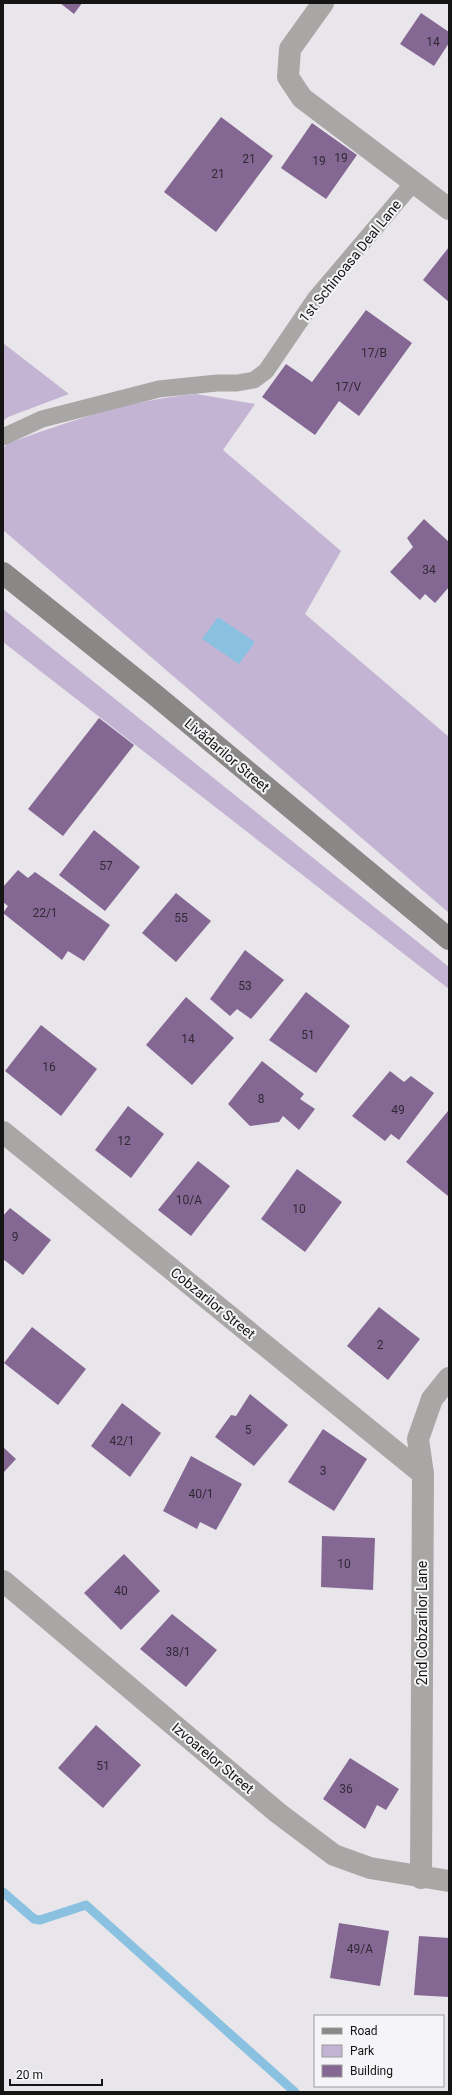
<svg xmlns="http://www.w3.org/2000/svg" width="452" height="2095" font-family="Roboto,sans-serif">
<rect width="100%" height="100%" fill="#e8e6ea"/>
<g fill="#c4b4d3">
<polygon points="3,343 69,394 8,417 3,421"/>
<path d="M196 394 255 404 223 450 341 551 305 614 449 737V913L3 530V448L9 443C70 421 131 400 196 394Z"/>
<polygon points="3,609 449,967 449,989 3,642"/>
</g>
<polygon fill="#8ac1e0" points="218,617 255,642 239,664 202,639"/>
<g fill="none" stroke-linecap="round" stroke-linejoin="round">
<polyline stroke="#8ac1e0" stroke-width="9" points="3,1892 34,1919 40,1920 86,1905 295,2092"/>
</g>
<g fill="#846792">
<polygon points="60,3 82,3 74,14"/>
<polygon points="421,13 449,32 449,43 434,66 400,44"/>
<polygon points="221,117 273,156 216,232 164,192"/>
<polygon points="312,123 357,155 326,199 281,168"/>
<polygon points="449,247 449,302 423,280"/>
<polygon points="366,310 412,343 359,416 339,401 315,435 262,397 286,364 312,382"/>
<polygon points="424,519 449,542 449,587 435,603 425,594 420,600 390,572 413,547 407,538"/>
<polygon points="99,718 134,745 63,836 28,809"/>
<polygon points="94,830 140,867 105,911 59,875"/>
<polygon points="18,870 28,878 35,872 110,925 84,961 68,951 62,960 3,913 8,906 3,902 3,887"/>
<polygon points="176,893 211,921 176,962 142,933"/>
<polygon points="245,950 284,980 251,1019 237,1009 230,1016 210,999"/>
<polygon points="306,992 350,1026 316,1073 269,1040"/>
<polygon points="186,997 234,1038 192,1085 146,1045"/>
<polygon points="41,1025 97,1069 61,1116 5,1071"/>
<polygon points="262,1061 304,1094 300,1099 315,1109 299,1130 283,1116 279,1122 250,1126 228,1104"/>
<polygon points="390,1071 404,1082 411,1076 434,1093 399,1140 391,1134 385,1141 352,1116"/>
<polygon points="128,1106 164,1134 131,1178 95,1150"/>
<polygon points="448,1111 449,1111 448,1196 406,1162"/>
<polygon points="198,1161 230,1186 191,1236 158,1210"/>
<polygon points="297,1169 342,1202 305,1252 261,1219"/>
<polygon points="10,1208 51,1240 23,1275 3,1259 3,1216"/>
<polygon points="379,1307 420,1339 388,1380 347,1346"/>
<polygon points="32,1327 86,1369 58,1405 4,1363"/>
<polygon points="250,1394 288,1425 254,1466 215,1437 231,1415 236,1416"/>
<polygon points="122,1403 161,1433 130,1477 91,1446"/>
<polygon points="323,1429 367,1459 334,1511 288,1482"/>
<polygon points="3,1447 16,1459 3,1473"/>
<polygon points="191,1456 242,1484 216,1530 200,1522 197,1529 163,1511"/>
<polygon points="322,1536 375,1538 373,1590 321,1587"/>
<polygon points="124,1554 160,1591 121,1630 84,1593"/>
<polygon points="172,1614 217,1650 186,1687 140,1649"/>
<polygon points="96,1725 141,1765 103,1808 58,1768"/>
<polygon points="350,1758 399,1789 386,1810 377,1805 365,1829 323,1799"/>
<polygon points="339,1923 389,1931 380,1986 330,1978"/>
<polygon points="419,1936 449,1938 449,1997 414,1995"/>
</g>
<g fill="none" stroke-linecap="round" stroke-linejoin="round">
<polyline stroke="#a8a7a6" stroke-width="17" points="3,437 42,419 159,389 217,383 237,383 254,380 266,371 315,299 414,182"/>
<g stroke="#a8a7a6" stroke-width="22">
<polyline points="323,3 290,49 288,77 302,98 449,209"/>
<polyline points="3,1132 423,1474"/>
<polyline points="3,1581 278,1813 334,1855 370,1868 449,1881"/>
<polyline points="421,1878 423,1474 418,1439 432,1399 449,1378"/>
</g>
<polyline stroke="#8a8887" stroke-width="22" points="3,573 154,694 449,939"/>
</g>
<g text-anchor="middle" stroke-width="4" stroke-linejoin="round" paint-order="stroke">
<g font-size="12" fill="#312a35">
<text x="433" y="46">14</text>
<text x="341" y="162">19</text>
<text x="249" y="163">21</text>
<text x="319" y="165">19</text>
<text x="218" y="178">21</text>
<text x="374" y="357">17/B</text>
<text x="348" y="391">17/V</text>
<text x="429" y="574">34</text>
<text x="106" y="870">57</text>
<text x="45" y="917">22/1</text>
<text x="181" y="922">55</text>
<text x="245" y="990">53</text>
<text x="308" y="1039">51</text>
<text x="188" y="1043">14</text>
<text x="49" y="1071">16</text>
<text x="261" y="1103">8</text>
<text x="398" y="1114">49</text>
<text x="124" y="1145">12</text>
<text x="189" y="1204">10/A</text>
<text x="299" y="1213">10</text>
<text x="15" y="1241">9</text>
<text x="380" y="1349">2</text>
<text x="248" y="1434">5</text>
<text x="122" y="1445">42/1</text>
<text x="323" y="1475">3</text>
<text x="201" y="1498">40/1</text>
<text x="344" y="1568">10</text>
<text x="121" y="1595">40</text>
<text x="178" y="1656">38/1</text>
<text x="103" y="1770">51</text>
<text x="346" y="1793">36</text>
<text x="360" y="1953">49/A</text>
</g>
<g font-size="14" fill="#151516" stroke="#f5f4f7">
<text transform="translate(350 261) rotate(-51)" y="5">1st Schinoasa Deal Lane</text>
<text transform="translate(227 755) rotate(40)" y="5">Livădarilor Street</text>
<text transform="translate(213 1303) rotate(39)" y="5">Cobzarilor Street</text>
<text transform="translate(422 1623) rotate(-90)" y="5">2nd Cobzarilor Lane</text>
<text transform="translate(213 1758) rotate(40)" y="5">Izvoarelor Street</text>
</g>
</g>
<rect width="452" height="2095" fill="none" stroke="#151516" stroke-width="8"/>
<rect x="314" y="2015" width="130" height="72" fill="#f5f4f7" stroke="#9b9b9d"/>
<rect x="322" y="2028" width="20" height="6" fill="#8a8887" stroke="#9b9b9d"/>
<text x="350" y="2035" font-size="12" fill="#151516">Road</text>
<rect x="322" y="2045" width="20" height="12" fill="#c4b4d3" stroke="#9b9b9d"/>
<text x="350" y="2055" font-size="12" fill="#151516">Park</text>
<rect x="322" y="2065" width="20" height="12" fill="#846792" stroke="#9b9b9d"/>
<text x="350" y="2075" font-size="12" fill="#151516">Building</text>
<path d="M10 2079v6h92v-6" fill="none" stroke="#151516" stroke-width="2"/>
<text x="16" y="2079" font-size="12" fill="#151516" stroke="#f5f4f7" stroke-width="3" paint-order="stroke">20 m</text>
</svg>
